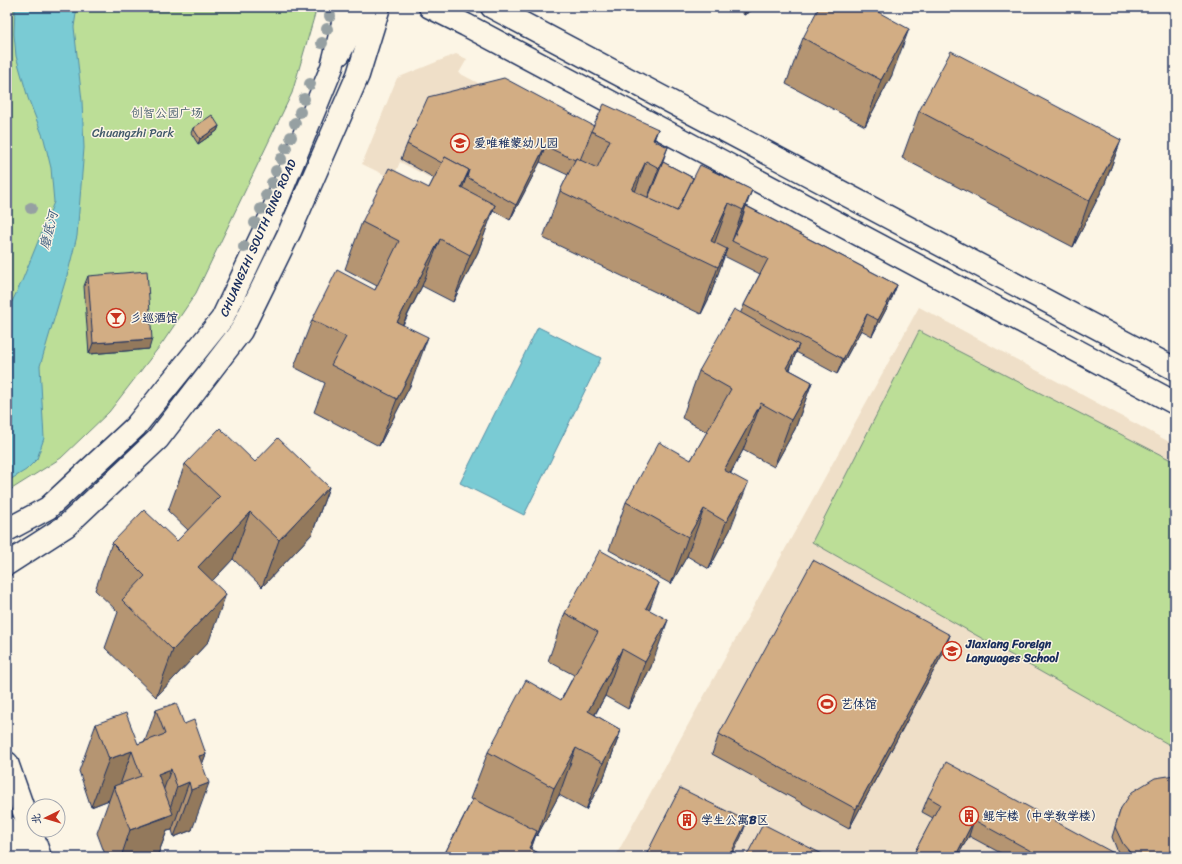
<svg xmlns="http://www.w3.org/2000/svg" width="1182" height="864" font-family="Sriracha,'LXGW WenKai TC',sans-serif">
<rect width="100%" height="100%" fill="#fcf5e5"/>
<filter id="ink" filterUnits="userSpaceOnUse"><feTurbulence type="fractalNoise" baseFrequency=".025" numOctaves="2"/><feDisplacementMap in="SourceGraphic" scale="8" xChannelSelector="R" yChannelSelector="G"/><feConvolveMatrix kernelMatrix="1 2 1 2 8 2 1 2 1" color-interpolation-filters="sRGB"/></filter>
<g filter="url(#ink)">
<g fill="#efdfc8">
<polygon points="456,54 467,59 459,73 558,125 510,220 400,162 393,179 362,164 397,78"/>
<polygon points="919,307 1175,445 1175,857 615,857"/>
</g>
<g fill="#bcde97" stroke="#6c867a">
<polygon points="7,7 317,7 292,93 196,293 163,342 109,412 61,458 7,492"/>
<polygon points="919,331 1175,462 1175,748 812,542"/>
</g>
<g fill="#7acbd4" stroke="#548da5">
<polygon points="15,7 77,7 74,27 82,101 84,148 77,236 68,272 40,366 44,438 37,459 26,470 8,481 7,480 7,312 22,281 54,202 51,168 44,139 28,98 16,56 14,34"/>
<polygon points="538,327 601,358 524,515 460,483"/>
</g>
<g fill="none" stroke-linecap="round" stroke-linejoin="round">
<g stroke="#1b2f5e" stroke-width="25">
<g id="minor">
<polyline points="430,7 466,25 1175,403"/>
<polyline points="492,7 1175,369"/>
<polyline points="339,54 364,7"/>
</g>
</g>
<g stroke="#1b2f5e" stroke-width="25">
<g id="tertiary">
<polyline points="7,763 40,857"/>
<polyline points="7,827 18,857"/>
</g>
</g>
<g stroke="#1b2f5e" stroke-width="25">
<g id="secondary">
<polyline points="7,530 48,508 135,427 222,319 270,218 332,67 347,7"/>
<polyline points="7,564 66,526 158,439 241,331 290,231 358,75 379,7"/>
</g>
</g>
<use href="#minor" stroke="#fcf5e5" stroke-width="22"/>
<use href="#tertiary" stroke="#fcf5e5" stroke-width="22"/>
<use href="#secondary" stroke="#fcf5e5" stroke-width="22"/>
</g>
<g fill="#96a0a2">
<circle cx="330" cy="16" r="6"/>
<circle cx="327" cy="29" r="6"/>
<circle cx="322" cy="43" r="6"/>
<circle cx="310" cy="84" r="6"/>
<circle cx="304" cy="99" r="6"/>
<circle cx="300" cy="112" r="6"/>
<circle cx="295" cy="123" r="6"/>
<circle cx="291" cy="137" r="6"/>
<circle cx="286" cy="148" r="6"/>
<circle cx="281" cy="159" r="6"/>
<circle cx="276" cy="171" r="6"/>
<circle cx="272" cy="183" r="6"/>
<circle cx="266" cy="195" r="6"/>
<circle cx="31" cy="208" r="6"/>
<circle cx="261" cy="209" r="6"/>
<circle cx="255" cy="223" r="6"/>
<circle cx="244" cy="247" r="6"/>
</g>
<g fill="#b59572" stroke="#1b2f5e">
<polygon points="705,7 712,7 707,10"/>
<polygon points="739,7 757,7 744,15"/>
<polygon points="803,38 892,75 865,126 786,84"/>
<polygon points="919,111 1121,140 1104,186 1073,247 902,158"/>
<polygon points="219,126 217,131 198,144 191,133 193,128"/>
<polygon points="594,126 658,129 654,140 663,162 897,285 891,300 872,336 861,330 837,374 796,352 790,370 812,382 795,429 774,467 743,450 731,473 730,530 709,569 687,556 671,584 609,550 626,502 691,460 707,432 682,418 699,371 741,312 744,305 760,274 724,256 710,296 701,314 543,238 560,191 568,175 540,162 510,220 493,210 478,252 453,302 422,286 403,325 411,384 379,446 314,412 325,383 294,367 312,320 375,290 377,286 345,269 362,222 429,188 434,178 401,159 407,144"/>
<polygon points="88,276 149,349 89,354 84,286"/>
<polygon points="255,462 329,487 312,534 262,587 233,559 212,581 209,641 156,697 105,648 118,612 95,590 112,543 177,541 188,530 168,511 185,464"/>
<polygon points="649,610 651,667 628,709 605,696 595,715 621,730 604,777 586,810 559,795 537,836 536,835 531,849 546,857 443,857 472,800 470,799 488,752 561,700 574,675 548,661 565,613"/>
<polygon points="950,635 942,655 849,829 712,754 719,734"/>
<polygon points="156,710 184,724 206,754 202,764 192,830 174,837 172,830 167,831 157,857 106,857 97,833 109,800 91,807 79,771 96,724 138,744 145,741"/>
<polygon points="928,797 1121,857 1119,855 1112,837 1121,808 1175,857 1008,857 969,836 957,857 912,857 933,818 922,812"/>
</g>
<g fill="#93795c" stroke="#1b2f5e">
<polygon points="708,7 712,7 707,10"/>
<polygon points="747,7 757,7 744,15"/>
<polygon points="909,29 892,75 865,126 881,80"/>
<polygon points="219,126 217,131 198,144 200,139"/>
<polygon points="658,129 646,161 629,209 632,190"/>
<polygon points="1121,140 1104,186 1073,247 1089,201"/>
<polygon points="545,146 540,162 510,220 516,205"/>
<polygon points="668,147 651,194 641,215 659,168"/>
<polygon points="469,170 452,217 461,187"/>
<polygon points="752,190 735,237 732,241 743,210"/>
<polygon points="729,203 712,250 711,241"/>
<polygon points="495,205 478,252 453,302 470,255"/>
<polygon points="440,239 422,286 380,369 397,322"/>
<polygon points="727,249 710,296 701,314 718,267"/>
<polygon points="897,285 891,300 872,336 878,320"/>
<polygon points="867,314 861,330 837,374 843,359"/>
<polygon points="428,337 411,384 379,446 397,399"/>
<polygon points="152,339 149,349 89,354 93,343"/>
<polygon points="799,345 781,392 786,368"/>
<polygon points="812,382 795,429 774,467 791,420"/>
<polygon points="761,403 743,450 709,512 724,470"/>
<polygon points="748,483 730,530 709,569 726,522"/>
<polygon points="329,487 312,534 262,587 279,540"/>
<polygon points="704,509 687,556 671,584 688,537"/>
<polygon points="250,512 233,559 181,614 198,567"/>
<polygon points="659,583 642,630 646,608"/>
<polygon points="226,594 209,641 156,697 173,650"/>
<polygon points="668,620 651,667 628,709 645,662"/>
<polygon points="950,635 942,655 849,829 856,809"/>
<polygon points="622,649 605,696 576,748 559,795 537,836 554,788 588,711"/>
<polygon points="621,730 604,777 586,810 603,763"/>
<polygon points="132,751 117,793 114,786 109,800 91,807 109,759"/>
<polygon points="206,754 193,789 209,783 192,830 174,837 191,790 199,756"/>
<polygon points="171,769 154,816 158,774"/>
<polygon points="189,782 172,830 167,831 157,857 121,857 130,830 167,817 177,787"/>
<polygon points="974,820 969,836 957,857 955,857"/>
<polygon points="747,821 741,837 731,857 729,857"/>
<polygon points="537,831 528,857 529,848"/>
</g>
<g fill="#d2ad84" stroke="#1b2f5e">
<polygon points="819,7 869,7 909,29 881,80 803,38"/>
<polygon points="951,51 1121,140 1089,201 919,111"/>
<polygon points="504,78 594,126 580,160 576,158 575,160 545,146 516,205 467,177 469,170 445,157 442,163 407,144 428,97"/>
<polygon points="604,104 658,129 653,140 668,147 659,168 646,161 632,190 677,211 700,165 752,190 743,210 729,203 711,241 727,249 718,267 560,191 576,158 597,168 610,140 591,131"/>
<polygon points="212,115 219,126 200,139 193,128"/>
<polygon points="445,157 469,170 461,187 495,205 470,255 440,239 397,322 428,337 397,399 331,365 346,337 312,320 337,270 375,290 399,241 362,222 389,168 429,188"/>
<polygon points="663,162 693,178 677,211 648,198 656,179"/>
<polygon points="746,206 897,285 878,320 867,314 843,359 744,305 768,259 732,241 741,222"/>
<polygon points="147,271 152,339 93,343 88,276"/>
<polygon points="734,309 799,345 786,368 812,382 791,420 761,403 724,470 748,483 726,522 704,509 688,537 626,502 659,442 691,460 731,389 699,371"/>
<polygon points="220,428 255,462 278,438 329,487 279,540 250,512 198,567 226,594 173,650 122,600 145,576 112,543 144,510 177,541 220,497 185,464"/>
<polygon points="600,550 659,583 646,608 668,620 645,662 622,649 588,711 621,730 603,763 576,748 554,788 488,752 526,680 561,700 598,632 565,613"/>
<polygon points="813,560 950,635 856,809 719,734"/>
<polygon points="176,703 184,724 194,720 206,754 199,756 209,783 191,790 189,782 177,787 171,769 158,774 173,814 130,830 114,786 141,776 132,751 109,759 96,724 126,713 138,744 165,734 156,710"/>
<polygon points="946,762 1121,857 1042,857 974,820 955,857 912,857 940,804 928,797"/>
<polygon points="1175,775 1175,857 1134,857 1123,844 1115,827 1121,808 1132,792 1155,778"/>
<polygon points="680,788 747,821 729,857 645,857"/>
<polygon points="473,799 537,831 529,848 546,857 448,857 444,855"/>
<polygon points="763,824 828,857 746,857"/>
</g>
</g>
<defs>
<g id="school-ring" transform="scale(1)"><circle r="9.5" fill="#fcf5e5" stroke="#c8321e" stroke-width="1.5"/><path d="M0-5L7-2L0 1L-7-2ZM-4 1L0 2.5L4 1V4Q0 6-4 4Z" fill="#c8321e"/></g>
<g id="bar-ring" transform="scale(1)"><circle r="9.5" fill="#fcf5e5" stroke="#c8321e" stroke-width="1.5"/><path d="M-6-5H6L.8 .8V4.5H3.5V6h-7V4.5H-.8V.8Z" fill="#c8321e"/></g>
<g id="stadium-ring" transform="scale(1)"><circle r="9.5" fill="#fcf5e5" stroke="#c8321e" stroke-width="1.5"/><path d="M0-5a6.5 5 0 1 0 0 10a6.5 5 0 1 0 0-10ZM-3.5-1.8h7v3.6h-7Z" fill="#c8321e"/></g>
<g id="building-ring" transform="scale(1)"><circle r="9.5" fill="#fcf5e5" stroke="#c8321e" stroke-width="1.5"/><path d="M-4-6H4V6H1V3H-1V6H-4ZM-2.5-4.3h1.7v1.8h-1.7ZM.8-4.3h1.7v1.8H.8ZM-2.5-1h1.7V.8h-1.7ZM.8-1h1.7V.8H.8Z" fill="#c8321e"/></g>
</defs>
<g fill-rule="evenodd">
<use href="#school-ring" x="460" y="143"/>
<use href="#bar-ring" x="116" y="318"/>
<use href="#school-ring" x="952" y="651"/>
<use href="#stadium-ring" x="827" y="704"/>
<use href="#building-ring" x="969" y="816"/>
<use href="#building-ring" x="687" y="820"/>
</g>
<g text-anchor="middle" stroke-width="3" stroke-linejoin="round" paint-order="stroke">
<g font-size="12" fill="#435b6c" stroke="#fcf5e5">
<text x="167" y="117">创智公园广场</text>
<text x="133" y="137">Chuangzhi Park</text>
</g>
<g font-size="12" font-weight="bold" fill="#1b2f5e" stroke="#fcf5e5" text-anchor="start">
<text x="474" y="147">爱唯稚蒙幼儿园</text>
<text x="130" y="322">彡巡酒馆</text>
<text x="966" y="648">Jiaxiang Foreign<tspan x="966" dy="14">Languages School</tspan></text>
<text x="841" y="708">艺体馆</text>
<text x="983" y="820">鲲宇楼（中学教学楼）</text>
<text x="701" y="824">学生公寓B区</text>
</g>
<g font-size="12" fill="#1b2f5e" stroke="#fcf5e5">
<text transform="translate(258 238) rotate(-66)" y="4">CHUANGZHI SOUTH RING ROAD</text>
</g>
<g font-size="13" font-style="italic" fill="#33567c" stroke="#fcf5e5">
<text transform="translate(48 230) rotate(-76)" y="5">磨底河</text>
</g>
</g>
<rect width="1182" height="864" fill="none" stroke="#fcf5e5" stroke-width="24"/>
<rect x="12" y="12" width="1158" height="840" fill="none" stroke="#1b2f5e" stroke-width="1.5" filter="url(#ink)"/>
<g transform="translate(46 818) rotate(265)"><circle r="19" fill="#fcf5e5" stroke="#a2a6af"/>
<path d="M0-3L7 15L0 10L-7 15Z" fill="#c8321e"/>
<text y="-6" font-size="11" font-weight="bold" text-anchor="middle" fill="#1b2f5e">北</text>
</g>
</svg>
